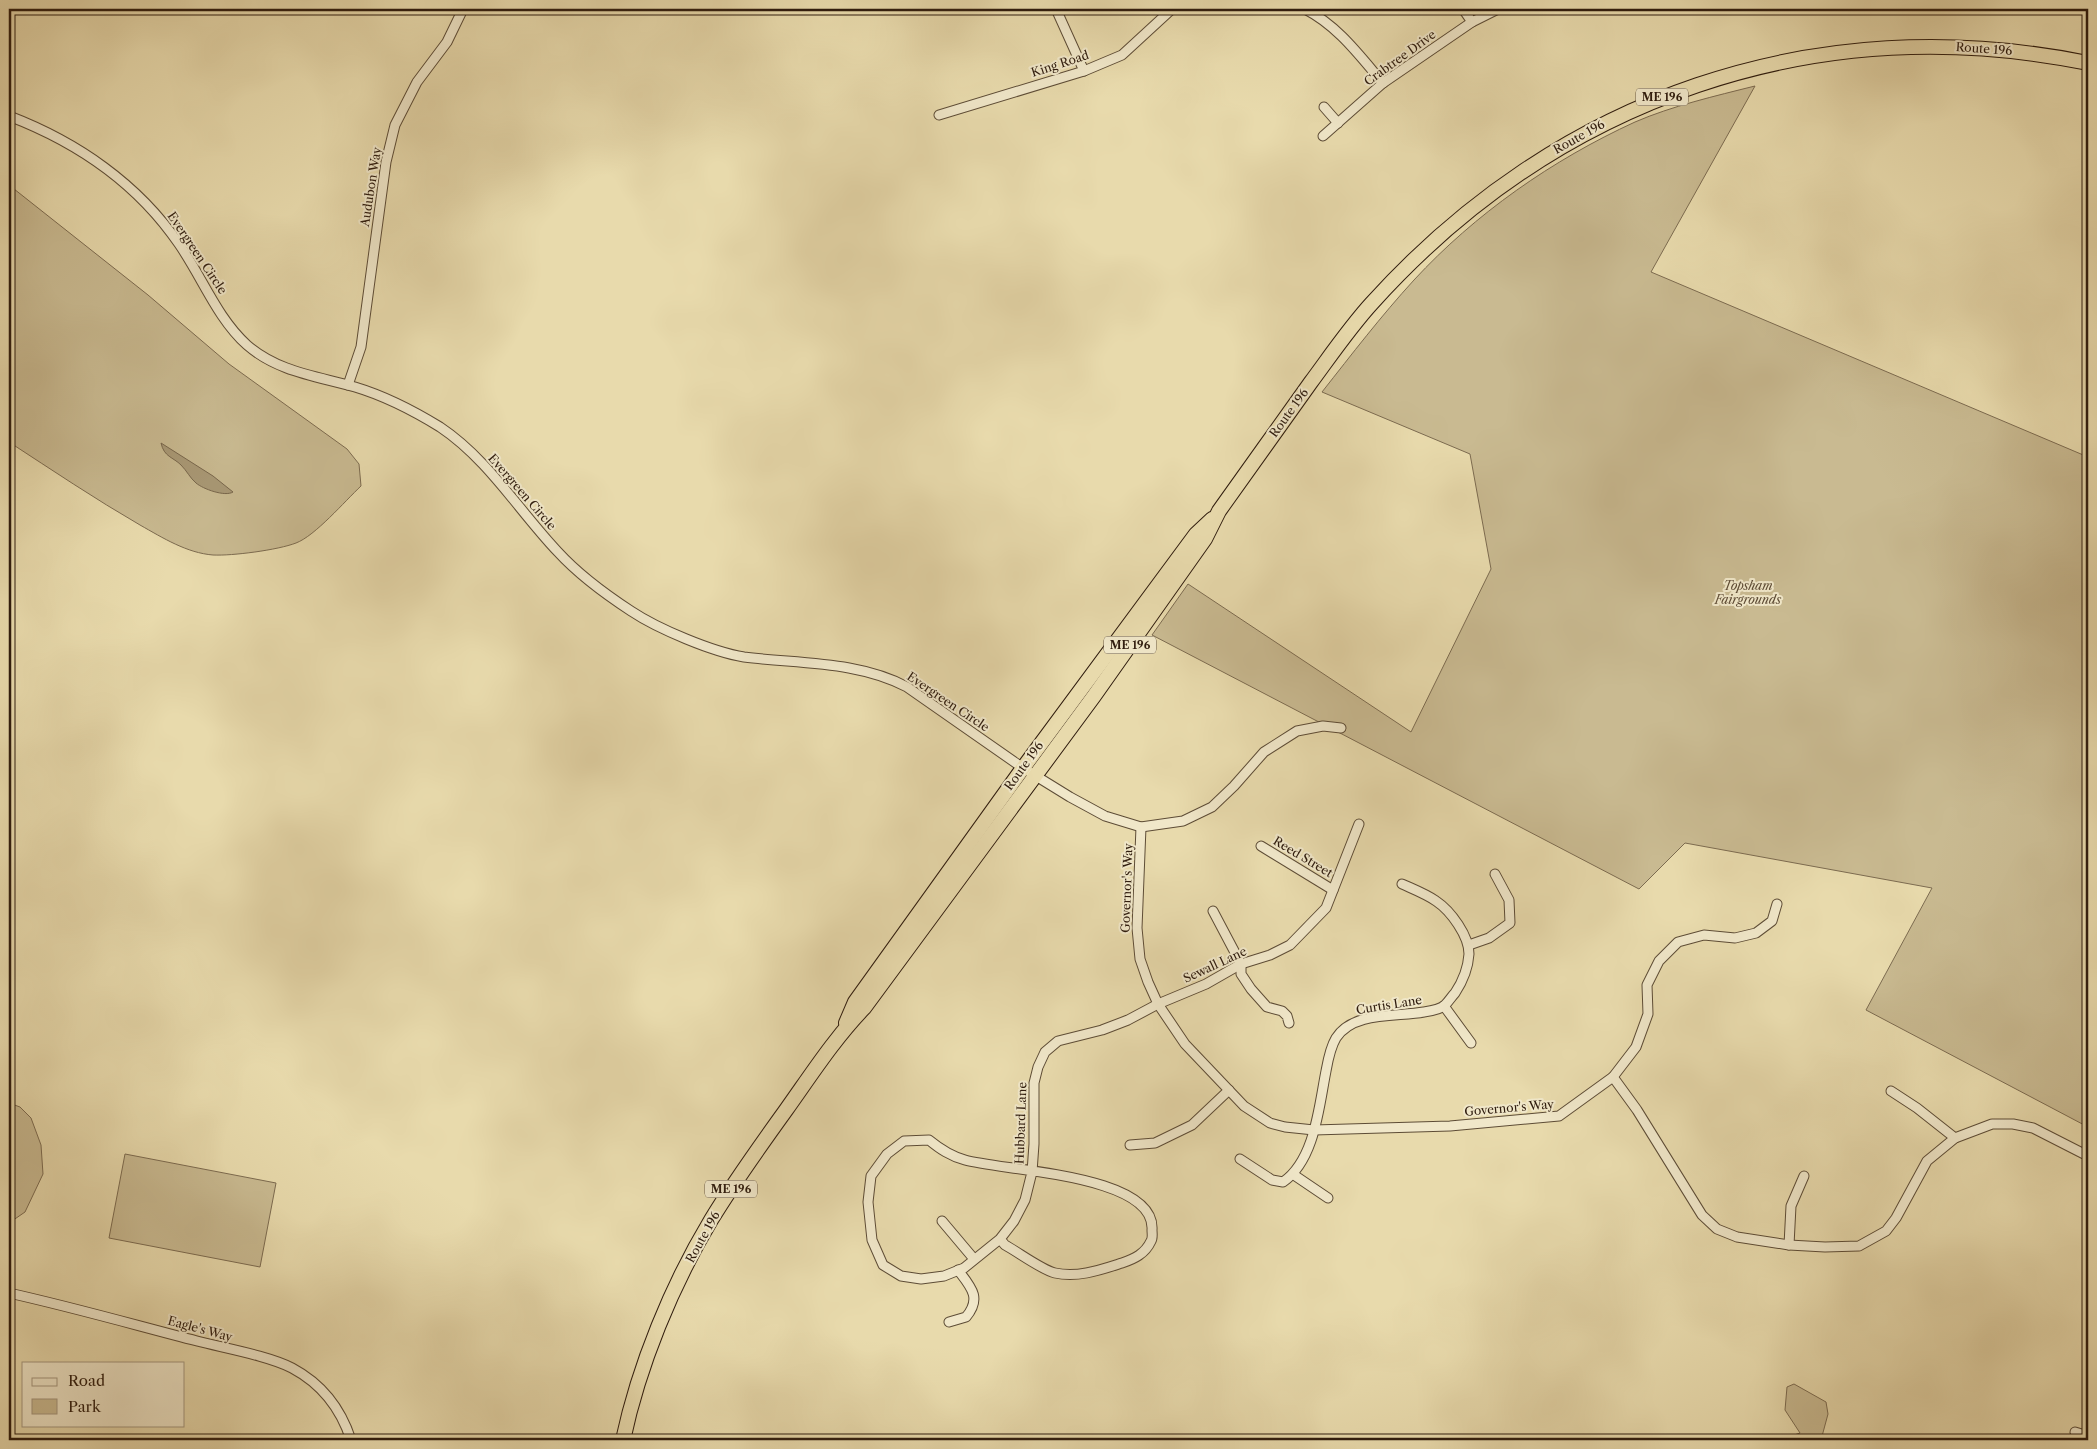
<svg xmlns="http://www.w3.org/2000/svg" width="2097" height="1449" font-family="'Libre Caslon Text',serif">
<rect width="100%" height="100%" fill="#e8daac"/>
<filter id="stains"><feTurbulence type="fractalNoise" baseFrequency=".004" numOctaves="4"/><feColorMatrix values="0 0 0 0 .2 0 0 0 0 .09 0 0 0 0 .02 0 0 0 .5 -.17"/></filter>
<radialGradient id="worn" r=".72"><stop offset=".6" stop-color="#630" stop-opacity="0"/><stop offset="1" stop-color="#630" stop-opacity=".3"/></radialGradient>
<g fill="#c9ba91" stroke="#7c6b50">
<path d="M1755 86 1651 272 2088 457V1127L1866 1010 1932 888 1685 843 1639 889 1152 635 1188 584 1411 732 1491 569 1470 454 1322 392C1352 354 1381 316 1414 280 1475 214 1552 160 1635 122 1672 106 1715 96 1755 86Z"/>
<path d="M9 185 148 295 229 364 347 449 359 464 361 486C345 501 315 536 296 543 278 550 232 556 213 555 187 553 163 538 140 525 95 499 52 470 9 442Z"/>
<polygon points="9,1103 20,1107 31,1118 41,1145 43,1174 25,1212 9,1223"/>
<polygon points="125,1154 276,1183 260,1267 109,1238"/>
<polygon points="1794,1384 1826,1402 1828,1414 1821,1440 1789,1440 1791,1436 1800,1433 1785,1410 1787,1387"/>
</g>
<path fill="#a99976" stroke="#78674c" d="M161 443 213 476 233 492C225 497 203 489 196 483 190 478 187 471 181 465 173 457 164 457 161 443Z"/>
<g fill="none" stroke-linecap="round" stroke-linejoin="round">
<g stroke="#5d4c36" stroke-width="11">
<g id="minor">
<polyline points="1056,9 1084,71"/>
<path d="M1305 9C1338 26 1359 55 1383 83"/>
<polyline points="1463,9 1472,22"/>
<polyline points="1324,107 1338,123"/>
<polyline points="939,115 1084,71 1122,55 1172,9"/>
<path d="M9 116C77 142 138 184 179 244 202 277 217 318 247 345 278 372 317 376 355 387 385 396 414 411 440 427 488 459 519 511 558 552 580 576 605 594 631 611 658 629 713 652 744 657 799 664 858 661 907 687L1023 768 1070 797 1105 816 1141 827 1183 821 1212 807 1234 786 1264 752 1297 731 1323 726 1341 728"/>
<polyline points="1323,136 1383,83 1472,22 1498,9"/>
<polyline points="348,385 361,347 386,162 395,125 417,82 447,42 463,9"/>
<polyline points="1141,827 1137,928 1140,959 1148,982 1158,1004 1185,1044 1244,1106 1270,1123 1285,1127 1314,1130 1450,1126 1559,1116 1613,1077 1637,1110 1702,1215 1717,1229 1737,1237 1789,1245 1825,1247 1859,1246 1886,1231 1896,1218 1927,1161 1955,1138 1992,1124 2013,1124 2033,1128 2088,1156"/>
<polyline points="1261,846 1333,890"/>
<polyline points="1213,911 1241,964 1241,974 1251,989 1267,1007 1282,1011 1287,1016 1289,1023"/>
<polyline points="1469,945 1489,938 1510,923 1509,900 1495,874"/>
<polyline points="1444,1006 1471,1043"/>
<polyline points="1613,1077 1636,1047 1648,1014 1647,985 1659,961 1678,942 1704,935 1735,938 1756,933 1772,921 1777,904"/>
<polyline points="1891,1091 1917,1108 1955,1138"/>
<polyline points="1130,1145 1155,1143 1192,1125 1229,1090"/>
<path d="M1240 1159 1272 1180 1283 1182C1315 1160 1319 1106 1326 1071 1328 1060 1330 1048 1336 1038 1353 1011 1397 1017 1424 1012 1431 1011 1441 1009 1445 1005 1449 1001 1452 996 1455 993 1463 981 1468 969 1469 954 1469 936 1451 911 1436 901 1426 894 1413 889 1402 884"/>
<polyline points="1294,1175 1328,1198"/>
<polyline points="942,1221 974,1259"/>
<path d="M1000 1239 1005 1245C1018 1252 1042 1270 1055 1273 1078 1278 1100 1270 1122 1263 1134 1259 1145 1254 1151 1241 1153 1238 1152 1233 1152 1230 1156 1174 1003 1171 965 1160 950 1156 940 1149 929 1140L904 1141 887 1154 871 1176 868 1202 872 1240 883 1265 901 1276 921 1279 944 1276 964 1268 1000 1239 1014 1221 1025 1200 1032 1172 1034 1144V1083L1038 1067 1045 1052 1058 1041 1102 1030 1128 1020 1158 1004 1206 984 1241 964 1270 955 1290 945 1326 908 1359 824"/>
<polyline points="1789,1245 1791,1206 1804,1176"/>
<path d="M9 1293C72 1307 135 1325 197 1341 224 1348 269 1356 292 1368 322 1384 341 1409 351 1440"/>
<path d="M949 1322 966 1317C982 1298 971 1287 958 1270"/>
<polyline points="2075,1432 2088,1436"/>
</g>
</g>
<g stroke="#2f1c0e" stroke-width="16">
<g id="trunk">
<polyline points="846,1023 855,1002 1023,768 1196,534 1212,519"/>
<path d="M623 1440C639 1365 672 1285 711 1220 734 1182 760 1146 786 1110 811 1075 834 1039 864 1008L1094 696 1205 539 1219 511C1250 468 1280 425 1311 382 1331 355 1350 327 1372 303 1558 97 1815 8 2088 63"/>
</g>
</g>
<use href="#minor" stroke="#f0e7c9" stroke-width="9"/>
<use href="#trunk" stroke="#e8daac" stroke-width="14"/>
</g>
<g text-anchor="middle" stroke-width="4" stroke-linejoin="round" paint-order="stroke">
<g fill="#f0e7c9" stroke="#695946" stroke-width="1">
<rect x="1636" y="88.5" width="52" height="17" rx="4"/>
<rect x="1104" y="636.5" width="52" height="17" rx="4"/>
<rect x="705" y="1180.5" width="52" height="17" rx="4"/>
</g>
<g font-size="11" font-weight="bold" fill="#2f1c0e">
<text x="1662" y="101">ME 196</text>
<text x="1130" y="649">ME 196</text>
<text x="731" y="1193">ME 196</text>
</g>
<g font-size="12" fill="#2f1c0e" stroke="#f0e7c9">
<text transform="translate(1984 49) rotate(4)" y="4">Route 196</text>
<text transform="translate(1400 58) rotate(-36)" y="4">Crabtree Drive</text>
<text transform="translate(1060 64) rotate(-18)" y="4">King Road</text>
<text transform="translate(1579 137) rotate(-29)" y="4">Route 196</text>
<text transform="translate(371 187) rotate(-81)" y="4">Audubon Way</text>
<text transform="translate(197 253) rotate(56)" y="4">Evergreen Circle</text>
<text transform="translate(1289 413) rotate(-54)" y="4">Route 196</text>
<text transform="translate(522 492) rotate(49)" y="4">Evergreen Circle</text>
<text transform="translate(948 702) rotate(34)" y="4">Evergreen Circle</text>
<text transform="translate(1024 766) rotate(-54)" y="4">Route 196</text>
<text transform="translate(1303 857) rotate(31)" y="4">Reed Street</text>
<text transform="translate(1127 888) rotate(-88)" y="4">Governor's Way</text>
<text transform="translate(1215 965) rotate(-25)" y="4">Sewall Lane</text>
<text transform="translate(1389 1005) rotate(-9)" y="4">Curtis Lane</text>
<text transform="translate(1509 1108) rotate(-5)" y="4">Governor's Way</text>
<text transform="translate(1021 1123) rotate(-88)" y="4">Hubbard Lane</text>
<text transform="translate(703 1237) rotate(-61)" y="4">Route 196</text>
<text transform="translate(200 1329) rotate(15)" y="4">Eagle's Way</text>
</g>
<g font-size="12" font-style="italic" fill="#5d4b35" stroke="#f0e7c9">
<text x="1748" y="590">Topsham<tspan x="1748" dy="14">Fairgrounds</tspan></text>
</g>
</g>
<rect width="2097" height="1449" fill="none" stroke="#e8daac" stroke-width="30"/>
<rect x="10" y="10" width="2077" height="1429" fill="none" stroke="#2f1c0e" stroke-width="2.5"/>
<rect x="15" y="15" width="2067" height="1419" fill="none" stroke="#2f1c0e"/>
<rect x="22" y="1362" width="162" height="65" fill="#f0e7c9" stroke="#a3967e"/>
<rect x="32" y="1378" width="25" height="8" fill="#f0e7c9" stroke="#a3967e"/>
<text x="68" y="1386" font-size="15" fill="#2f1c0e">Road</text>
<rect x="32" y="1399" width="25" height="15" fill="#c9ba91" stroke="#a3967e"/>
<text x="68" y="1412" font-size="15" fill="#2f1c0e">Park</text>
<rect width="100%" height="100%" filter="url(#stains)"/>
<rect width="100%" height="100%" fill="url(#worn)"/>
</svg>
